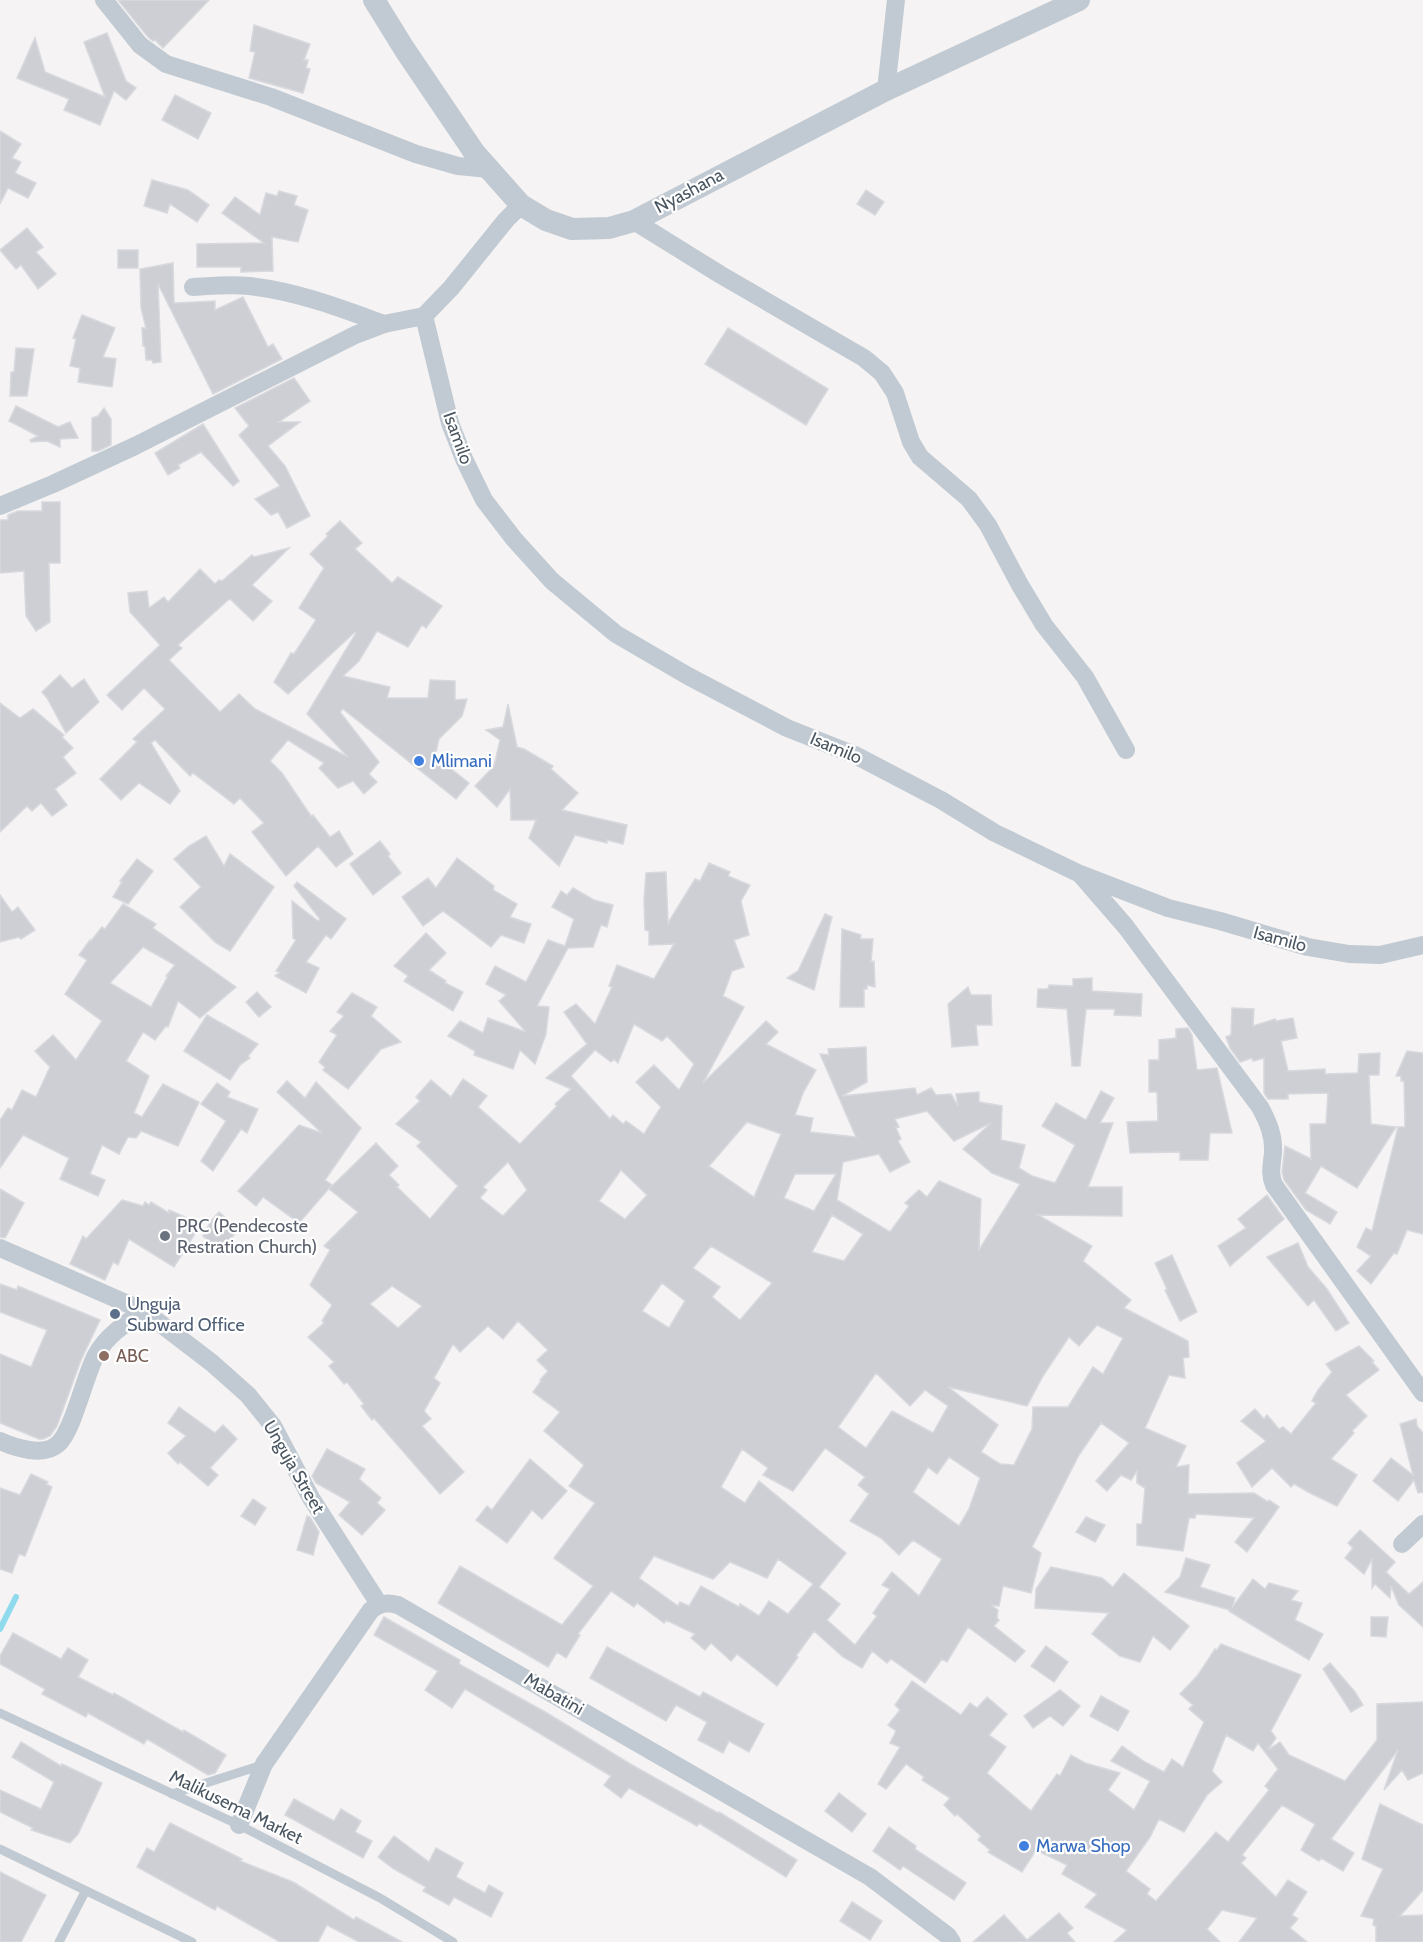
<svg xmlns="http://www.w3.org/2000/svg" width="1423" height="1942" font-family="Cabin,sans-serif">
<rect width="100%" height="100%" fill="#f5f3f3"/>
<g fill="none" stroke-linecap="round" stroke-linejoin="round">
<polyline stroke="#90daee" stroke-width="6" points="0,1629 16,1597"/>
</g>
<g fill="#cdcfd5" stroke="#d7d9de" stroke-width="1.5" fill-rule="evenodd">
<polygon points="118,0 209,0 163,48 155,40 153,41 148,37"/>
<polygon points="254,25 310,44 304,60 308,60 306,68 310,69 303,93 249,78 255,52 250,51"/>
<polygon points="107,33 126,81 136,88 126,100 114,91 100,125 64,110 69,99 17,78 35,38 45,72 105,97 84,42"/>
<polygon points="175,95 211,113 198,139 162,120"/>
<polygon points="0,131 21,144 12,158 21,162 15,173 36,183 28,198 8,188 0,204"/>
<polygon points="152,180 188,190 209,205 197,222 170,204 167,213 144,206"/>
<polygon points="866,190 884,202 875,215 857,204"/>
<polygon points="279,191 297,196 294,205 308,210 298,242 272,237 273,271 241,272 241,267 197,267 197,244 264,243 222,213 235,197 260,215 266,193 277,196"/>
<polygon points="27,228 43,247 36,252 56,274 38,289 21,265 16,269 0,250"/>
<rect x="118" y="250" width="20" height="18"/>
<polygon points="173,263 174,303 215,301 215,310 243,297 268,347 273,344 282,359 213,394 158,284 161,362 153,363 152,360 146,360 145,346 143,346 142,328 146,328 141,308 140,269"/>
<polygon points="82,315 115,328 103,357 116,359 112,387 78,382 80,368 70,366 76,339 73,338"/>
<polygon points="728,328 828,389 806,425 705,364"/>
<polygon points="16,348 34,349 27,396 10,396 11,372 14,372"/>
<polygon points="294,378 310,401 279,422 300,422 268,446 285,466 310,516 287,528 278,512 271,515 255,499 280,486 239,435 249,426 235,408"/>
<polygon points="16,406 58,427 70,422 78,438 60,439 60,447 47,441 31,442 30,440 38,436 9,421"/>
<polygon points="104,408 111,419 111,445 98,451 92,451 92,418 98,416"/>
<polygon points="203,424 239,481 233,486 201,452 178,465 180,468 168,475 155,453"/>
<polygon points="42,502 60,502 60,563 49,563 50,622 36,631 26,616 24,571 0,573 0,520 8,520 8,515 18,511 42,511"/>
<polygon points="340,521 362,543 355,549 392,583 398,577 442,606 426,628 422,625 408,647 377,631 359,661 343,676 390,687 387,698 428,698 430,680 455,681 455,700 467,699 462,716 439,739 435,756 469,783 456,799 343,709 340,712 379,762 369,774 377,782 364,794 353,781 338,788 319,768 324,763 288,740 270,761 282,773 311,816 313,815 330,837 339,831 353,854 336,867 318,846 286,876 252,832 264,823 240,798 234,804 193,773 190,776 155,740 151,743 180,791 170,804 139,783 121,800 100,779 137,742 133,739 165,709 144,688 122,710 107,695 160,645 130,612 128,593 147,591 149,608 164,597 168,602 200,569 215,584 219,580 222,581 252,555 254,557 289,548 252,585 272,601 253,621 230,599 227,601 178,645 182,648 169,660 220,712 239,694 255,709 348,757 307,714 356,633 355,632 288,694 274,682 291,653 294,654 316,620 299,608 324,568 310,554 328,536 326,534"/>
<polygon points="60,675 72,688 84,679 99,702 66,733 47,698 42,692"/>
<polygon points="0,703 20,718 33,709 64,735 62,737 73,748 63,757 76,773 55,789 67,805 52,816 41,803 32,811 27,806 0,832"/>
<polygon points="508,704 517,747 524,749 553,766 551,769 578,793 562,810 627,825 623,844 607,840 607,843 575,835 559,866 529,838 536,820 511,820 510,789 497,807 475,786 494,766 500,740 486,730 503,727"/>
<polygon points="206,836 224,866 230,854 274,887 230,951 216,943 180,907 201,887 174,859 189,846"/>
<polygon points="380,841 390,854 388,856 401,873 373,895 350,864"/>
<polygon points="457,858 494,886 493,890 517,904 510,917 531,924 524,943 501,935 491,947 443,911 423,926 402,897 428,878 436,888"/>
<polygon points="137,859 153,871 128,904 113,897 122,882 120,881"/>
<path d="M709 863 730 872 728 876 750 885 741 901 749 935 734 940 744 967 732 971 723 996 744 1007 703 1083 766 1021 778 1032 766 1044 816 1070 803 1093 795 1115 813 1118 810 1132 856 1137 820 1054 829 1055 828 1049 866 1047 867 1082 842 1096 915 1088 917 1095 931 1088 936 1095 951 1094 958 1106 956 1094 979 1092V1102L1002 1106 1001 1140 1025 1145 1019 1168 1032 1176 1055 1183 1075 1145 1042 1126 1056 1103 1086 1120 1101 1091 1114 1098 1100 1123H1113L1088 1187H1122V1216L1038 1215 1092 1246 1083 1261 1131 1300 1124 1308 1188 1341 1189 1357 1183 1358 1185 1378 1169 1375 1145 1428 1186 1446 1176 1467 1189 1465 1188 1494 1254 1493 1268 1502 1269 1500 1279 1507 1247 1552 1235 1542 1254 1518 1196 1514 1195 1518H1189L1183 1551 1137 1545V1524H1142L1145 1488 1137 1483V1471L1131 1480 1121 1475 1107 1491 1096 1481 1129 1443 1101 1423 1079 1455 1032 1547 1041 1553 1031 1593 1003 1586 999 1606 991 1605 998 1610 997 1618 999 1620 994 1626 1025 1651 1015 1662 968 1627 947 1662 942 1659 925 1683 891 1659 887 1663 872 1651 862 1668 843 1657 814 1631 796 1656 798 1657 777 1686 737 1654 731 1661 711 1643 705 1650 691 1638 695 1634 666 1620 664 1623 637 1603 634 1607 611 1591 578 1634 580 1635 566 1658 557 1652 548 1667 438 1603 460 1566 562 1625 593 1586 554 1558 595 1503 569 1486 584 1465 544 1431 560 1412 533 1392 541 1381 540 1380 548 1371 537 1360 548 1350 518 1321 503 1339 488 1326 460 1352 453 1344 434 1378 440 1383 424 1411 431 1419 422 1426 464 1472 440 1494 374 1418 372 1420 361 1406 364 1404 347 1382 344 1384 329 1366 334 1362 308 1337 324 1323 322 1321 332 1305 310 1285 330 1250 324 1246 358 1212 329 1189 376 1143 398 1166 389 1175 399 1185 397 1187 430 1219 458 1186 417 1146 421 1142 396 1124 420 1101 416 1097 431 1080 451 1097 463 1079 487 1096 478 1107 520 1144 557 1106 555 1104 571 1089 546 1078 587 1044 564 1012 576 1004 595 1024 612 987 609 986 617 965 654 979 674 944 649 945V931L645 930 644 900 646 873 666 872 668 923 695 879 700 881ZM634 1024 662 1041 667 1036 694 1064 679 1090 654 1065 636 1082 661 1107 644 1134 626 1121 623 1124 613 1115 610 1119 571 1076 595 1050 611 1062 614 1059 618 1063ZM927 1111 954 1141 991 1123 963 1149 992 1173 1020 1184 979 1250 981 1199 939 1181 927 1197 919 1190 905 1203 909 1206 890 1232 837 1200 843 1162 879 1154 890 1172 910 1162 898 1141 901 1139 896 1128 899 1127 895 1119ZM747 1122 781 1134 754 1197 709 1166ZM508 1162 527 1190 503 1216 480 1198 487 1190 483 1187ZM621 1170 647 1195 625 1219 599 1201ZM795 1174H836L814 1211 784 1198ZM832 1215 863 1234 844 1261 812 1252ZM711 1246 772 1283 740 1320 712 1297 720 1287 693 1268ZM662 1283 685 1301 669 1328 642 1311ZM392 1286 422 1306 398 1328 370 1304ZM1097 1325 1123 1338 1103 1374 1093 1367 1068 1407H1033L1032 1429 1014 1465 1000 1464 981 1452 998 1425 948 1387 1027 1406 1043 1376 1069 1337 1079 1346ZM876 1373 910 1406 925 1390 948 1406 933 1433 892 1411 866 1448 838 1427ZM825 1448 865 1477 858 1485 869 1494 850 1521 881 1538 899 1555 913 1540 942 1559 919 1596 892 1572 882 1585 890 1589 873 1613 877 1616 855 1645 827 1620 840 1604 819 1587 846 1553 759 1481 745 1503 721 1487 742 1449 768 1468 763 1475 793 1491ZM949 1457 980 1478 969 1509 959 1526 913 1492 928 1467 937 1474ZM654 1556 713 1579 730 1562 767 1578 778 1559 813 1584 788 1614 769 1601 759 1616 740 1604 739 1607 701 1586 689 1606 680 1602 678 1606 639 1578Z"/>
<polygon points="297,882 346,919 331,939 326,935 306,962 319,968 306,993 275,976 280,972 276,971 296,940 293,938 292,901 318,921 320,919 294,886"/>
<polygon points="573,888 594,900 613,905 607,927 601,925 593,947 568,948 537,1006 549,1007 546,1034 535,1064 520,1050 513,1069 474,1055 475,1051 448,1036 460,1021 483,1033 488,1018 526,1032 499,1001 506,995 486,984 495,966 526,982 548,940 565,946 574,919 552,907 561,891 567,895"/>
<polygon points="0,895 12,912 18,907 35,930 21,939 19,937 0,942"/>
<path d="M123 904 156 924 153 928 236 987 200 1018 178 1001 168 1027 166 1026 155 1040 143 1032 126 1061 149 1076 134 1113 142 1117 163 1084 199 1102 178 1146 141 1131 136 1138 128 1137 119 1154 102 1145 90 1174 105 1180 98 1196 60 1179 69 1158 23 1135 0 1168V1120L8 1108 12 1110 22 1090 36 1097 50 1067 35 1051 53 1035 76 1060 102 1021 65 994 87 960 79 955 90 940 91 941 102 927 105 929ZM143 947 175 965 166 976H168L151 1007 110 983Z"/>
<polygon points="825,914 832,917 814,990 787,978 798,971"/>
<polygon points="842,929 861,935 860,939 873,939 871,962 874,961 875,987 867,985 867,989 864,989 864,1007 840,1007"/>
<polygon points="426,933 446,953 429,970 446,981 445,983 463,992 453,1011 404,981 408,976 394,966"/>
<polygon points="1092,978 1092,991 1142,994 1141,1016 1114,1015 1115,1009 1086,1009 1080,1066 1072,1066 1067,1009 1037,1007 1038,989 1048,989 1049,985 1073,986 1073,979"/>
<polygon points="968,987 971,995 991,995 992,1025 976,1025 978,1045 952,1047 948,1004"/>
<polygon points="257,992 271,1007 259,1017 246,1002"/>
<polygon points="352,993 377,1007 371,1016 401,1042 381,1049 348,1089 323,1070 325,1067 319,1062 337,1035 330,1031 344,1016 337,1012"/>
<polygon points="1232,1008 1254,1009 1253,1026 1275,1019 1276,1021 1293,1018 1297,1038 1281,1041 1288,1071 1325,1069 1325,1074 1358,1073 1359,1054 1380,1053 1379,1075 1369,1075 1371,1124 1396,1127 1357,1188 1321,1166 1305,1193 1337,1212 1330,1224 1306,1210 1284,1180 1282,1172 1285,1146 1311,1159 1310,1124 1326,1124 1328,1093 1288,1094 1288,1099 1268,1099 1264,1093 1264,1058 1253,1061 1252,1058 1240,1062 1230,1048 1226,1037 1231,1035"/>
<polygon points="207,1015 258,1044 248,1056 250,1058 240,1065 230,1080 184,1051"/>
<polygon points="1188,1028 1192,1035 1197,1070 1217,1068 1232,1133 1210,1133 1208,1160 1180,1160 1180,1152 1130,1153 1127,1122 1158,1121 1157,1092 1149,1092 1149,1060 1159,1060 1159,1040 1176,1038 1176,1029"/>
<polygon points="1407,1051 1423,1053 1423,1234 1407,1230 1397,1254 1394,1253 1371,1284 1357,1271 1371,1256 1357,1247 1366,1228 1372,1231 1398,1127 1405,1127 1404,1081 1401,1081 1401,1076 1396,1076"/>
<polygon points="287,1081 305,1098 316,1082 361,1128 325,1180 332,1185 299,1223 263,1197 256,1206 238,1191 299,1125 322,1133 277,1092"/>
<polygon points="217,1083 230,1092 227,1097 258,1109 247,1133 241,1129 213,1171 201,1161 226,1121 201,1104"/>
<polygon points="0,1189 24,1203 5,1238 0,1237"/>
<polygon points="1267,1195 1284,1219 1230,1266 1218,1246 1246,1228 1238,1219"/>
<polygon points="122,1200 143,1206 145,1202 149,1205 151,1202 169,1213 169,1210 201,1224 174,1267 129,1239 118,1265 113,1262 105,1280 70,1264 83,1236 86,1239"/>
<polygon points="219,1212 239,1229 221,1250 203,1236 211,1221"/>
<polygon points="1298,1243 1308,1267 1327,1289 1349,1323 1336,1331 1314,1300 1308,1306 1267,1257"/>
<polygon points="1172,1255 1197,1312 1180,1321 1165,1290 1167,1289 1155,1263"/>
<polygon points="0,1284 17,1290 18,1286 100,1320 81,1360 57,1426 50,1436 43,1439 39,1439 0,1423 0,1354 31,1367 47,1330 0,1312"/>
<polygon points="1359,1346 1374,1361 1372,1362 1379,1370 1346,1395 1367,1416 1352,1431 1354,1433 1331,1459 1357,1475 1337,1506 1310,1493 1294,1484 1291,1487 1272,1468 1252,1487 1237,1463 1266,1441 1241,1421 1255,1409 1264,1419 1267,1415 1279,1429 1283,1427 1291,1434 1316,1403 1312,1401 1318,1390 1332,1372 1326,1364"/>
<polygon points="179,1407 215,1433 223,1425 237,1439 210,1468 218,1475 208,1486 180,1462 178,1464 168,1453 186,1436 168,1423"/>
<polygon points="1416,1419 1417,1426 1423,1433 1423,1492 1418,1493 1414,1480 1398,1501 1373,1481 1391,1458 1413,1475 1400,1424"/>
<polygon points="327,1449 365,1469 359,1479 381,1498 377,1503 385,1510 362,1535 339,1515 350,1502 316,1483 312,1476"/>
<polygon points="530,1459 567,1491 542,1519 532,1510 507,1543 476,1520 487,1506 492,1510"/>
<polygon points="31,1474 48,1482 46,1484 52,1487 25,1556 19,1554 12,1573 0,1569 0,1488 20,1495"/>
<polygon points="253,1499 266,1508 255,1525 241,1516"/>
<polygon points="307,1516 310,1517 319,1532 313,1555 297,1550"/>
<polygon points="1086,1517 1105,1525 1095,1542 1076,1532"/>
<polygon points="1360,1530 1395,1562 1386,1572 1409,1594 1423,1582 1423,1627 1399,1605 1391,1586 1390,1598 1375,1584 1372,1588 1372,1559 1364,1574 1345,1558 1353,1548 1348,1543"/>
<polygon points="1186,1558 1210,1565 1200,1587 1235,1598 1232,1608 1253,1579 1265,1589 1269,1583 1298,1591 1291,1600 1302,1603 1295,1620 1323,1634 1309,1660 1229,1611 1230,1610 1165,1592 1180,1577"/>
<polygon points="1051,1567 1102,1578 1113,1587 1124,1573 1189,1626 1170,1650 1153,1636 1140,1662 1120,1656 1092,1634 1109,1613 1035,1608 1036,1589"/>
<polygon points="384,1617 460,1660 459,1664 547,1713 632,1765 718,1813 719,1812 797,1860 786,1877 699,1823 697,1826 629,1788 621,1798 604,1785 611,1776 465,1689 452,1708 425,1690 438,1671 374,1635"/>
<polygon points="1371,1617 1388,1617 1386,1637 1371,1636"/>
<polygon points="13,1633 61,1659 68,1648 88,1660 78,1677 113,1695 114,1693 183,1732 184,1730 226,1755 215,1773 208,1775 147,1739 144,1744 88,1713 86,1717 42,1694 45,1689 0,1664 0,1656"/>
<path d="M1221 1644 1301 1675 1271 1731 1276 1738 1268 1750 1280 1742 1289 1755 1345 1781 1377 1740V1704L1423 1702V1773L1408 1780 1402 1770 1384 1790 1398 1750 1331 1839 1354 1853 1343 1871 1321 1858 1319 1861 1301 1850 1315 1824 1282 1805 1242 1855 1246 1858 1241 1863 1276 1897 1288 1880 1307 1892 1292 1915 1298 1919 1290 1928 1307 1942H1239L1257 1918 1222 1910 1207 1929 1220 1942H1114L1127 1930 1085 1907 1097 1894 1062 1874 1067 1865 1036 1850 1022 1872 988 1852 990 1850 978 1840 981 1836 957 1814 955 1816 944 1805 950 1798 922 1780 924 1777 906 1764 886 1789 878 1784 900 1747 890 1743 896 1731 888 1725 900 1710 895 1705 912 1681 961 1715 970 1703 977 1708 987 1697 1007 1714 989 1735 1006 1747 987 1773 1031 1811 1057 1774 1060 1776 1071 1755 1085 1763 1120 1773 1108 1790 1134 1810 1150 1781 1111 1761 1122 1746 1145 1762 1164 1772 1172 1759 1183 1767 1204 1722 1189 1709 1193 1705 1180 1694 1198 1675 1215 1649 1217 1650ZM1226 1735 1253 1751 1258 1743 1278 1769 1265 1786 1269 1790 1228 1842 1216 1832 1156 1901 1147 1894 1150 1889 1126 1871 1150 1837 1159 1819 1184 1832 1207 1795 1222 1782 1212 1771Z"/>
<polygon points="1046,1646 1068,1662 1054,1682 1031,1666"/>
<polygon points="607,1647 700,1697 703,1692 764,1724 749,1752 729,1741 723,1753 698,1740 707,1722 676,1705 666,1721 590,1678"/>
<polygon points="1330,1663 1355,1692 1363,1705 1351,1712 1323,1669"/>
<polygon points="1060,1690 1080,1706 1063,1726 1050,1716 1033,1728 1024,1716"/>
<polygon points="1101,1696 1129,1711 1118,1731 1090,1716"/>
<polygon points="21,1742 61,1766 62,1764 102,1783 78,1834 70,1843 31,1830 33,1828 0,1812 0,1790 41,1809 54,1782 12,1757"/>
<polygon points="839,1793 866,1814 852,1832 825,1811"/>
<polygon points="294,1799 334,1821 341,1809 361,1821 355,1832 372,1841 363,1858 285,1815"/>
<polygon points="1380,1804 1423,1825 1423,1890 1400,1916 1423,1915 1423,1942 1376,1942 1376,1926 1373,1925 1374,1919 1361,1916 1383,1869 1362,1859"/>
<polygon points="170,1823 242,1859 240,1861 293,1882 354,1920 356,1917 402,1942 359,1942 327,1925 318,1942 280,1942 217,1906 215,1910 137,1867 147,1848 154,1852"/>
<polygon points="889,1827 916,1846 915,1849 966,1883 954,1900 903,1866 900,1870 873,1851"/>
<polygon points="394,1836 429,1862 436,1848 463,1863 456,1877 485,1893 489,1885 503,1893 491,1917 454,1897 449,1905 423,1891 426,1887 394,1869 378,1857"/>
<polygon points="0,1872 46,1895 21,1942 0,1942"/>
<polygon points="852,1902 882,1921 870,1940 840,1921"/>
<polygon points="1059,1913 1073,1928 1067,1933 1075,1942 973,1942 1004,1915 1027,1940"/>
</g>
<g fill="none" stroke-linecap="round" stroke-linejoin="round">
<g stroke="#c1cad2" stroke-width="9">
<polyline points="0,1713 239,1825 380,1898 453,1942"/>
<polyline points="172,1794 262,1765"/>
<polyline points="0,1849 192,1942"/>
<polyline points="59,1942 85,1892"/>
</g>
<g stroke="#c1cad2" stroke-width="18">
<polyline points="104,0 140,45 166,64 271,97 416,154 458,166 489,169"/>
<polyline points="886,90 896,0"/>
<polyline points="634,221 721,275 864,358 882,373 895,393 911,442 920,457 969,499 988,525 1020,585 1044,625 1085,677 1126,750"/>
<path d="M193 287C211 286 231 284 249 286 296 291 340 308 384 324"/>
<polyline points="424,316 450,423 464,459 484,500 514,539 552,581 616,634 688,676 787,728 855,755 941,800 995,833 1080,874 1168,908 1220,921 1308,947 1349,954 1380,955 1423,945"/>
<polyline points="0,506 53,484 135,446 355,335 384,324 424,316 451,288 506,220 521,205"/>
<path d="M1081 875 1126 927 1260 1107C1268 1122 1274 1135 1273 1153 1272 1165 1269 1173 1274 1185L1423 1393"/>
<polyline points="0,1248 144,1311 212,1363 248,1395 273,1426 311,1498 379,1604"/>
<path d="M0 1441C15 1448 44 1457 58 1444 73 1431 85 1375 96 1355 107 1335 126 1323 144 1311"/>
<polyline points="1402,1544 1423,1524"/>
<path d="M239 1825 264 1764 371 1610C380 1603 387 1602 398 1605L870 1877 948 1936 952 1942"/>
</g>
<polyline stroke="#c1cad2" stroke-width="22" points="374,0 405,50 474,152 521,205 546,220 572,229 609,228 634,221 886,90 1079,0"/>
</g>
<g fill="#3f7fe0" stroke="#fff" stroke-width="2">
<circle cx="419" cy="761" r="6"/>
<circle cx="1024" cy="1846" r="6"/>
</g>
<circle fill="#6b7280" stroke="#fff" stroke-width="2" cx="165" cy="1236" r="6"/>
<circle fill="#5c6f8a" stroke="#fff" stroke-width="2" cx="115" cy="1314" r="6"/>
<circle fill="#8d6e63" stroke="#fff" stroke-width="2" cx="104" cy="1356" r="6"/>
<g text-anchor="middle" stroke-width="4.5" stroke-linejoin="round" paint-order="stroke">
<g font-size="18" fill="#4a5661" stroke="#fff">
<text transform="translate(689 191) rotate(-28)" y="6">Nyashana</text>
<text transform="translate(458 438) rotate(70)" y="6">Isamilo</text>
<text transform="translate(836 748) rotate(23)" y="6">Isamilo</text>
<text transform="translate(1280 939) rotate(15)" y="6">Isamilo</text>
<text transform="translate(294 1467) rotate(60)" y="6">Unguja Street</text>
<text transform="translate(554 1694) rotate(30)" y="6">Mabatini</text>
<text transform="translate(236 1807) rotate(26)" y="6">Malikusema Market</text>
</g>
<g font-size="18" fill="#366cbe" stroke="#fff" text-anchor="start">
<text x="431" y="767">Mlimani</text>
<text x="1036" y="1852">Marwa Shop</text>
</g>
<g font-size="18" fill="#5b616d" stroke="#fff" text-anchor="start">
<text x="177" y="1232">PRC (Pendecoste<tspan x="177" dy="21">Restration Church)</tspan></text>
</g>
<g font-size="18" fill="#4e5e75" stroke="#fff" text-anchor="start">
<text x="127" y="1310">Unguja<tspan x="127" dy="21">Subward Office</tspan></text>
</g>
<g font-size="18" fill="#785e54" stroke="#fff" text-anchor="start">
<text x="116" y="1362">ABC</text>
</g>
</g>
</svg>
